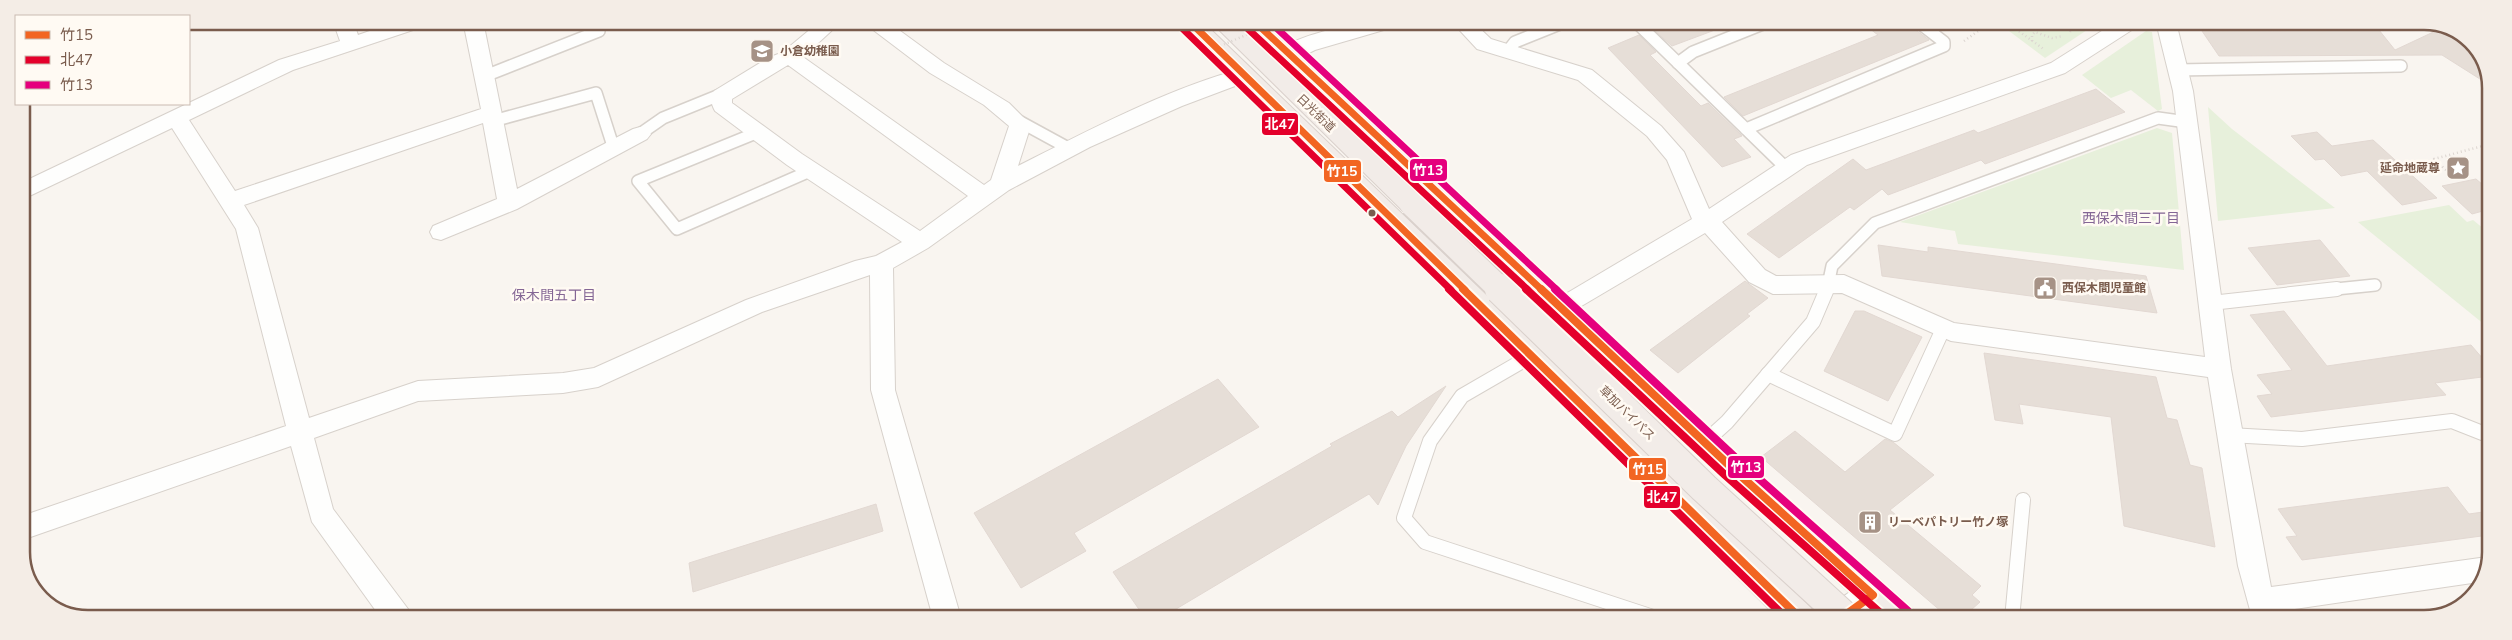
<svg xmlns="http://www.w3.org/2000/svg" width="2512" height="640" font-family="'Nunito Sans','Noto Sans JP',sans-serif">
<rect width="100%" height="100%" fill="#f9f5f0"/>
<g fill="#e7f0db">
<polygon points="1997,22 2099,22 2045,58"/>
<polygon points="2146,31 2152,32 2162,109 2158,111 2131,90 2111,98 2082,75"/>
<polygon points="2208,107 2232,129 2335,208 2218,221"/>
<polygon points="2157,128 2172,133 2184,270 1958,244 1955,231 1900,222"/>
<polygon points="2449,205 2467,222 2473,220 2484,229 2490,227 2490,329 2358,222"/>
</g>
<g fill="#e6ded7" stroke="#e2d8d2">
<polygon points="1674,22 1730,22 1731,24 1672,46 1654,30"/>
<polygon points="1861,22 1905,22 1929,40 1743,116 1724,97 1878,35"/>
<polygon points="2444,27 2474,44 2491,86 2442,55 2219,56 2202,31 2379,30 2395,50"/>
<polygon points="1639,35 1656,52 1650,55 1701,106 1708,103 1742,136 1734,139 1751,157 1722,167 1608,48"/>
<polygon points="2096,89 2125,112 1985,164 1981,160 1888,195 1882,189 1854,210 1850,207 1779,258 1747,234 1853,159 1866,170 1974,130 1978,133"/>
<polygon points="2317,132 2332,146 2373,140 2437,198 2402,205 2367,171 2341,176 2324,159 2315,160 2291,136"/>
<polygon points="2476,179 2490,191 2490,209 2472,214 2442,186"/>
<polygon points="2320,240 2350,276 2277,285 2248,248"/>
<polygon points="1878,245 1928,252 1928,247 2146,276 2157,313 1882,276"/>
<polygon points="1745,281 1768,298 1747,314 1750,316 1678,373 1650,350"/>
<polygon points="1855,311 1864,311 1922,337 1888,401 1824,371"/>
<polygon points="2284,311 2327,366 2471,345 2490,367 2490,376 2435,383 2446,395 2271,417 2257,396 2272,394 2257,375 2292,370 2250,315"/>
<polygon points="1984,353 2156,377 2167,418 2177,420 2190,465 2202,468 2215,547 2124,526 2111,417 2019,404 2023,424 1995,420"/>
<polygon points="1218,379 1259,427 1074,533 1086,551 1021,588 974,513"/>
<polygon points="1446,386 1406,446 1378,505 1369,494 1161,618 1145,618 1113,572 1332,446 1330,444 1392,411 1398,417"/>
<polygon points="1795,431 1845,472 1885,439 1893,442 1934,475 1890,510 1981,586 1972,595 1980,602 1962,618 1949,618 1761,457"/>
<polygon points="2448,487 2469,514 2490,511 2489,535 2302,560 2286,537 2297,536 2278,509"/>
<polygon points="876,504 883,531 693,592 689,563"/>
</g>
<g fill="none" stroke-linecap="round" stroke-linejoin="round">
<g stroke="#d7d1cb" stroke-width="14">
<g id="service-far1">
<polyline points="1636,22 1786,168"/>
<polyline points="1508,51 1515,42 1565,22"/>
<polyline points="1678,63 1693,52 1768,22"/>
<polyline points="2177,70 2401,66"/>
<polyline points="485,76 599,31 590,22"/>
<polyline points="1015,119 1070,149"/>
<polyline points="493,121 596,93 613,146"/>
<polyline points="1746,129 1944,46 1944,42 1918,22"/>
<polyline points="756,133 638,181 677,229 810,171"/>
<polyline points="640,134 663,118 727,92"/>
<polyline points="1827,290 1832,266 1875,223 2158,118 2187,122"/>
<polyline points="2326,290 2375,285"/>
</g>
</g>
<g stroke="#d7d1cb" stroke-width="16">
<g id="service">
<polyline points="2211,303 2337,289"/>
<polyline points="1531,356 1462,396 1430,441 1404,518 1425,542 1656,618"/>
<polyline points="1768,374 1895,434 1943,329"/>
<polyline points="2229,435 2302,439 2452,421 2490,436"/>
<polyline points="1705,442 1727,422 1813,322 1827,289"/>
<polyline points="2260,601 2263,619"/>
<polyline points="2012,619 2023,500"/>
</g>
</g>
<g stroke="#d7d1cb" stroke-width="2">
<g id="minor">
<path d="M333 21H353L358 35 399 21H431L428 25 293 70 189 120 235 191 481 109 463 21H483L517 189 633 129 640 127 647 129 651 134 647 139 517 209 441 240 433 238 430 232 433 226 497 199 483 123 244 205 258 228 309 418 418 381 563 373 594 368 746 300 855 261 876 256 902 242 787 165 715 111C711 104 710 98 714 91L768 58 783 52 819 22H841L803 57 984 185 991 180 1009 126 984 105 930 73 868 26 865 22H888L944 63 1009 103 1031 125 1018 166C1089 130 1167 89 1244 68L1251 70 1254 75 1251 80 1182 106 1090 147 1009 190 928 248 893 268 895 390 961 618H933L871 390 870 275 762 312 598 387 563 393 418 401 314 438 333 509 408 609 412 618H381L312 522 291 446 22 540V516L286 426 236 229 172 128 21 200V183L279 60 340 41ZM788 65 968 196 920 231 802 154 732 103V99Z"/>
<polygon points="1452,22 1473,22 1491,39 1592,70 1661,126 1684,152 1709,209 1791,155 2051,63 2116,22 2141,22 2138,26 2065,73 1807,165 1722,222 1765,270 1776,276 1844,275 1954,323 2205,357 2173,91 2156,22 2176,22 2193,91 2231,369 2271,587 2487,557 2489,558 2489,565 2479,582 2260,614 2250,610 2238,566 2208,377 1951,341 1842,293 1773,294 1749,282 1705,233 1568,314 1560,317 1552,314 1548,308 1552,302 1692,219 1667,160 1647,136 1578,80 1477,49"/>
</g>
</g>
<g stroke="#d7d1cb" stroke-width="2">
<g id="tertiary">
<path d="M1360 22H1397L1394 27 1315 50 1297 59 1289 62 1281 59 1277 54C1288 37 1340 28 1360 22Z"/>
<path d="M1873 581 1884 585 1889 595C1876 624 1852 618 1825 618 1831 601 1856 587 1873 581Z"/>
</g>
</g>
<g stroke="#dad1cc" stroke-width="2">
<g id="trunk">
<polygon points="1179,22 1203,22 1811,608 1816,618 1778,618"/>
<polygon points="1211,22 1235,22 1421,197 1425,204 1421,211 1412,213 1403,211"/>
<polygon points="1244,22 1269,22 1743,459 1912,608 1917,618 1878,618 1721,477"/>
</g>
</g>
<g stroke="#dcd5d0" stroke-width="2.5" stroke-dasharray="1 3" stroke-linecap="butt">
<polyline points="2006,22 2045,50"/>
<polyline points="2070,32 2075,22"/>
<polyline points="1964,41 1991,22"/>
<polyline points="2032,41 2032,35 2035,32 2052,38 2063,36"/>
<polyline points="2446,170 2434,159 2490,144"/>
</g>
<use href="#service-far1" stroke="#fefefd" stroke-width="11"/>
<use href="#service" stroke="#fefefd" stroke-width="14"/>
<use href="#minor" fill="#fefefd" fill-rule="evenodd"/>
<use href="#tertiary" fill="#fefefd" fill-rule="evenodd"/>
<use href="#trunk" fill="#f2ece8" fill-rule="evenodd"/>
<g stroke="#dad1cc" stroke-width="27" stroke-linecap="butt">
<polyline id="trunk-bridge-far1" points="1412,204 1501,290"/>
</g>
<g stroke="#dad1cc" stroke-width="32" stroke-linecap="butt">
<polyline id="trunk-bridge" points="1500,289 1704,488 1846,618"/>
</g>
<polyline stroke="#dcd5d0" stroke-width="2.5" stroke-dasharray="1 3" stroke-linecap="butt" points="1202,54 1276,22"/>
<use href="#trunk-bridge-far1" stroke="#f2ece8" stroke-width="24"/>
<use href="#trunk-bridge" stroke="#f2ece8" stroke-width="30"/>
<g stroke="#fffaf3" stroke-width="10">
<g id="bus-1-far1">
<polyline points="1190,22 1465,290"/>
<polyline points="1255,22 1542,290"/>
</g>
</g>
<g stroke="#fffaf3" stroke-width="12">
<g id="bus-1">
<polyline points="1463,289 1800,618"/>
<polyline points="1541,289 1732,468 1873,595 1841,618"/>
</g>
</g>
<g stroke="#fffaf3" stroke-width="10">
<g id="bus-2-far1">
<polyline points="1183,29 1451,290"/>
<polyline points="1248,29 1528,290"/>
</g>
</g>
<g stroke="#fffaf3" stroke-width="12">
<g id="bus-2">
<polyline points="1449,289 1786,618"/>
<polyline points="1526,289 1725,475 1886,618"/>
</g>
</g>
<g stroke="#fffaf3" stroke-width="10">
<polyline id="bus-3-far1" points="1270,22 1557,290"/>
</g>
<g stroke="#fffaf3" stroke-width="12">
<polyline id="bus-3" points="1555,289 1739,461 1908,611"/>
</g>
<use href="#bus-1-far1" stroke="#f26522" stroke-width="7"/>
<use href="#bus-1" stroke="#f26522" stroke-width="8"/>
<use href="#bus-2-far1" stroke="#e4002b" stroke-width="7"/>
<use href="#bus-2" stroke="#e4002b" stroke-width="8"/>
<use href="#bus-3-far1" stroke="#e5007d" stroke-width="7"/>
<use href="#bus-3" stroke="#e5007d" stroke-width="8"/>
</g>
<defs>
<g id="school-square" transform="scale(1.25)"><rect x="-9" y="-9" width="18" height="18" rx="4" fill="#a69286" stroke="#fffaf3"/><path d="M0-5L7-2L0 1L-7-2ZM-4 1L0 2.5L4 1V4Q0 6-4 4Z" fill="#fff"/></g>
<g id="sight-square" transform="scale(1.25)"><rect x="-9" y="-9" width="18" height="18" rx="4" fill="#a69286" stroke="#fffaf3"/><path d="M0-6L1.8-2.2L6-1.7L2.9 1.2L3.7 5.4L0 3.3L-3.7 5.4L-2.9 1.2L-6-1.7L-1.8-2.2Z" fill="#fff"/></g>
<g id="civic-square" transform="scale(1.25)"><rect x="-9" y="-9" width="18" height="18" rx="4" fill="#a69286" stroke="#fffaf3"/><path d="M-.6-6.5H3V-4.5H.6V-3L4-1V1h2V6H-6V1h2V-1L-.6-3ZM-1.2 2.5V6h2.4V2.5Z" fill="#fff"/></g>
<g id="building-square" transform="scale(1.25)"><rect x="-9" y="-9" width="18" height="18" rx="4" fill="#a69286" stroke="#fffaf3"/><path d="M-4-6H4V6H1V3H-1V6H-4ZM-2.5-4.3h1.7v1.8h-1.7ZM.8-4.3h1.7v1.8H.8ZM-2.5-1h1.7V.8h-1.7ZM.8-1h1.7V.8H.8Z" fill="#fff"/></g>
</defs>
<g fill-rule="evenodd">
<use href="#school-square" x="762" y="51"/>
<use href="#sight-square" x="2458" y="168"/>
<use href="#civic-square" x="2045" y="288"/>
<use href="#building-square" x="1870" y="522"/>
</g>
<circle fill="#7a5c4d" stroke="#fffaf3" stroke-width="2" cx="1372" cy="213" r="4.5"/>
<g text-anchor="middle" stroke-width="5" stroke-linejoin="round" paint-order="stroke">
<g font-size="12" font-weight="bold" fill="#7a5c4d" stroke="#fffaf3" text-anchor="start">
<text x="780" y="55">小倉幼稚園</text>
<text x="2440" y="172" text-anchor="end">延命地蔵尊</text>
<text x="2062" y="292">西保木間児童館</text>
<text x="1888" y="526">リーベパトリー竹ノ塚</text>
</g>
<g font-size="12" fill="#7a5c4d" stroke="#fffaf3">
<text transform="translate(1316 113) rotate(44)" y="4">日光街道</text>
<text transform="translate(1627 413) rotate(44)" y="4">草加バイパス</text>
</g>
<g font-size="14" fill="#846695" stroke="#fffaf3">
<text x="2131" y="223">西保木間三丁目</text>
<text x="554" y="300">保木間五丁目</text>
</g>
</g>
<path d="M0 0H2512V640H0ZM88 30H2424A58 58 0 0 1 2482 88V552A58 58 0 0 1 2424 610H88A58 58 0 0 1 30 552V88A58 58 0 0 1 88 30Z" fill="#f4ede6" fill-rule="evenodd"/>
<path fill="none" stroke="#7a5c4d" stroke-width="2.5" d="M88 30H2424A58 58 0 0 1 2482 88V552A58 58 0 0 1 2424 610H88A58 58 0 0 1 30 552V88A58 58 0 0 1 88 30Z"/>
<g stroke="#fffaf3" stroke-width="2">
<rect x="1261" y="112" width="38" height="24" rx="5" fill="#e4002b"/>
<rect x="1409" y="158" width="39" height="24" rx="5" fill="#e5007d"/>
<rect x="1323" y="159" width="39" height="24" rx="5" fill="#f26522"/>
<rect x="1727" y="455" width="38" height="24" rx="5" fill="#e5007d"/>
<rect x="1628" y="457" width="39" height="24" rx="5" fill="#f26522"/>
<rect x="1643" y="485" width="38" height="24" rx="5" fill="#e4002b"/>
</g>
<g font-size="14" text-anchor="middle" font-weight="bold" fill="#fff">
<text x="1280" y="129">北47</text>
<text x="1428" y="175">竹13</text>
<text x="1342" y="176">竹15</text>
<text x="1746" y="472">竹13</text>
<text x="1648" y="474">竹15</text>
<text x="1662" y="502">北47</text>
</g>
<rect x="15" y="15" width="175" height="90" fill="#fffaf3" stroke="#cabbb1"/>
<rect x="25" y="31" width="25" height="8" fill="#f26522" stroke="#cabbb1"/>
<text x="60" y="40" font-size="15" fill="#7a5c4d">竹15</text>
<rect x="25" y="56" width="25" height="8" fill="#e4002b" stroke="#cabbb1"/>
<text x="60" y="65" font-size="15" fill="#7a5c4d">北47</text>
<rect x="25" y="81" width="25" height="8" fill="#e5007d" stroke="#cabbb1"/>
<text x="60" y="90" font-size="15" fill="#7a5c4d">竹13</text>
</svg>
